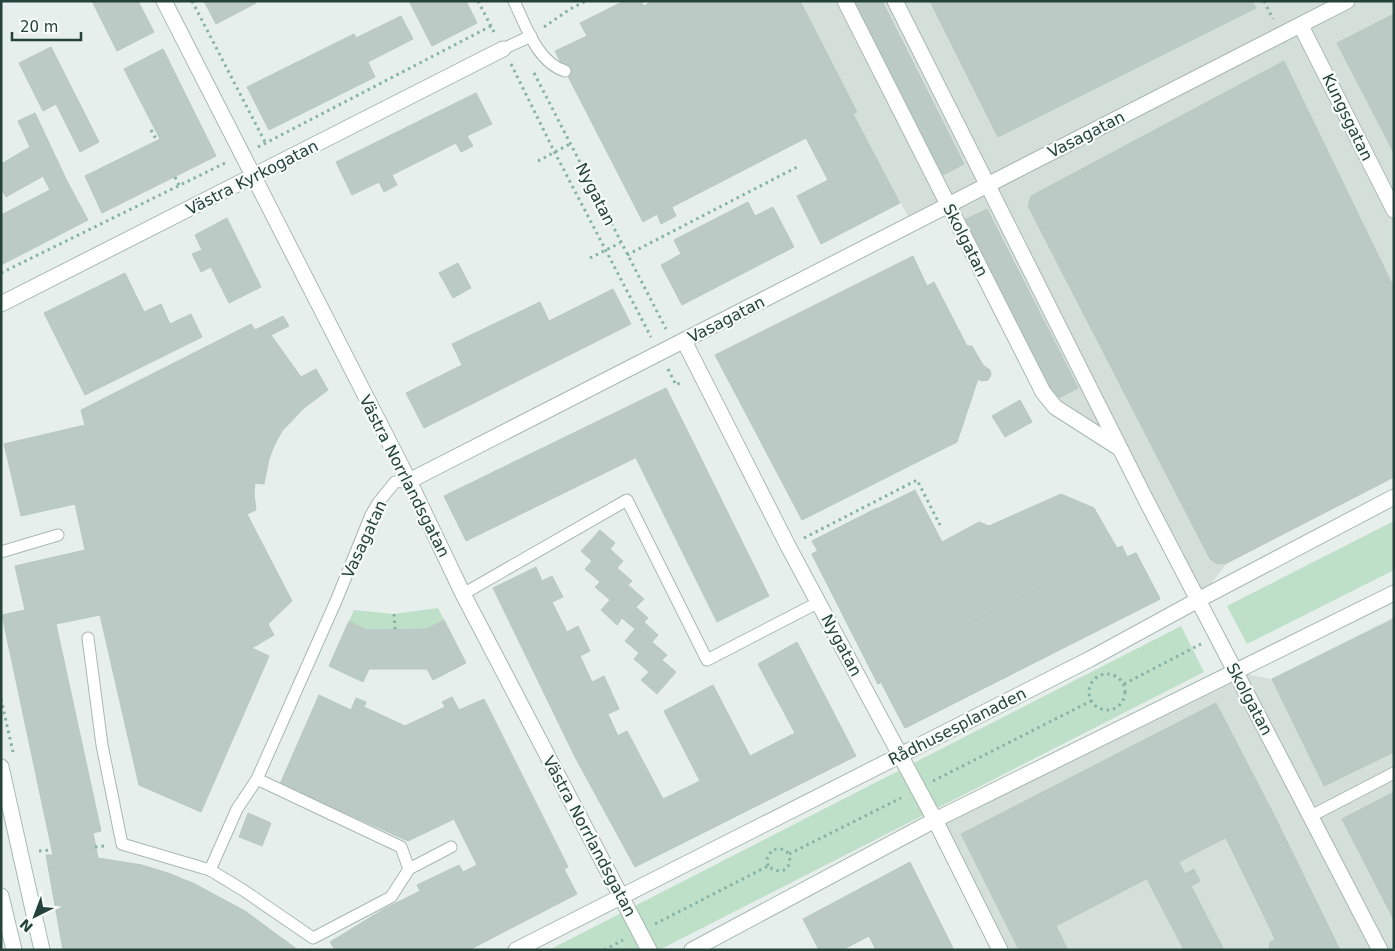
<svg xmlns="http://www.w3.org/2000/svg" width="1395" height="951" font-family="'DejaVu Sans',sans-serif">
<rect width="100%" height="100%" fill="#e6efeb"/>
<g fill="#d4dfda">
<polygon points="800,1 1394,1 1394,477 1227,563 1198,600 1121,449 1055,407 949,206 912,224 853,114"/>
<polygon points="1394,617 1394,950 1000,950 935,820 1236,672 1272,679"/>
</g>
<g fill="#bfe0c8">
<polygon points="1394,521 1394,570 1247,644 1227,606"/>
<polygon points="438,608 444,620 427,629 366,630 349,621 354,610 394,614"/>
<polygon points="1181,626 1204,672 659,950 549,950"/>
</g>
<g fill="#bbcac4" stroke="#b8c9c2">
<polygon points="92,1 138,1 154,32 117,51"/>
<polygon points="204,1 255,1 256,3 216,24"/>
<polygon points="409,1 466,1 477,23 432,46"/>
<polygon points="624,1 641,1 644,6 652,1 800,1 857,112 853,114 900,203 821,244 797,196 828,180 806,138 672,207 676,216 661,224 657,214 643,222 555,51 587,36 580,23"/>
<polygon points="852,1 882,1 964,164 941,176"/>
<polygon points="930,1 1252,1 1256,8 998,137"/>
<polygon points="1394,14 1394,153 1337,43"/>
<polygon points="401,16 413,39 368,62 375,77 269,130 247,87 354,34 356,38"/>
<polygon points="51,47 99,142 80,152 56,104 43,111 19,63"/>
<polygon points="163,49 216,156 102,213 85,176 160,139 124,69"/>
<polygon points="1284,61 1394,288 1394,477 1227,563 1217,564 1210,559 1028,206 1031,196"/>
<polygon points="476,93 492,124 467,136 473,146 461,152 456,143 392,175 397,185 384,192 379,182 352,195 336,162"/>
<polygon points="35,113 67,181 88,220 1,265 1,215 50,190 43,176 6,197 1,188 1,164 30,147 18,121"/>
<polygon points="748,202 755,216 773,207 794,247 682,305 661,265 681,254 674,240"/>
<polygon points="987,209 1078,388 1055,400 964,220"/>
<polygon points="227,218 261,287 229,303 211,267 201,272 192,254 202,250 195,235"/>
<polygon points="913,256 927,286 934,282 967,346 972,346 983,365 990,370 991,375 988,380 981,381 978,379 957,442 802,520 715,355"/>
<polygon points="458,263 471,288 453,298 439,273"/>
<polygon points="125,273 144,312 161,304 170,324 191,314 202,337 85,395 44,313"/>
<polygon points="613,289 631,324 424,428 406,393 462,365 452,344 540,302 549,321"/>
<polygon points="283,316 289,326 271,335 301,377 316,369 328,390 304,408 282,431 274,446 269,459 264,484 255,483 254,494 256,510 247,514 292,601 268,624 274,635 252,648 269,656 201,812 139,785 100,615 56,624 101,831 93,833 98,858 142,865 168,873 195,884 245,911 298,950 63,950 46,855 53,855 2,615 25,610 15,566 85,550 75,504 21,516 4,444 85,425 81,410 251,324 255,330"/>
<polygon points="666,388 688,432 466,541 444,496"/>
<polygon points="1020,400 1032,422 1005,437 992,416"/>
<polygon points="688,432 769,596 717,622 636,458"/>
<polygon points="915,490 942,542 979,522 989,526 1061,494 1094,508 1117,548 1122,546 1127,557 1136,553 1160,599 905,728 881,682 878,684 812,554 818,551 812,541"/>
<polygon points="877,508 942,637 1122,546 1127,557 1136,553 1160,599 905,728 881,682 878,684 812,554 818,551 812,541"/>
<polygon points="600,530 615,543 610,549 623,561 617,568 632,581 628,585 644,599 636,607 648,618 644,622 658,635 652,642 667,655 662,660 676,672 657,694 641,680 649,672 634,659 639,653 625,641 635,629 622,618 617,625 601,610 610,600 595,587 600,582 585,569 592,561 581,551"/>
<polygon points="536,567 542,581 552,576 563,597 552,602 567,632 578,626 590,651 580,656 592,682 604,676 619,709 608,714 618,736 575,757 493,588"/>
<polygon points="1394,619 1394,752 1324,786 1272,679"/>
<polygon points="444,620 466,663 433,680 427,669 369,669 363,682 329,666 349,621 366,630 427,629"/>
<polygon points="797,642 856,756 635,867 575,757 627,731 663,799 700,781 664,711 713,685 750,756 795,733 758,664"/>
<polygon points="319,695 351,710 356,698 366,702 364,707 405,726 445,707 442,702 452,697 459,710 484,699 568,867 564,869 577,894 469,950 335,950 330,942 384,909 420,891 417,885 459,865 463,872 477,865 454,819 408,841 280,784"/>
<polygon points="1216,703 1273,813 1056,926 1068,950 1019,950 961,834"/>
<polygon points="1394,792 1394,920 1342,819"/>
<polygon points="248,813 271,823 262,846 239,837"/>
<polygon points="1273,813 1319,907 1271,930 1226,838"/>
<polygon points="910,862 954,950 876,950 869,936 842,950 819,950 803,919"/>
<polygon points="1179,862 1185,874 1194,869 1200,881 1191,886 1224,950 1184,950 1147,879"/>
<polygon points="1319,907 1340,950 1269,950 1270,942 1275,940 1271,930"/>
</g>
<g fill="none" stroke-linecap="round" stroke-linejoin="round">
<g stroke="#a8b8b2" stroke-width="13">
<g id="lane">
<path d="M514 1C526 26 537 62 565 71"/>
<polyline points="503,49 531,36"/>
<polyline points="1,552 58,535"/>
<polyline points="463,594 627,500 707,660 819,602"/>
<polyline points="88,638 102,745 122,844 210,870"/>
<polyline points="257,779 401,847 409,869 391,897 313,938 243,890 210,870 237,809 257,779 336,601 371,515 378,503 395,482 409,481"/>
<polyline points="1311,816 1394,773"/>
<polyline points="409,869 451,847"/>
</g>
</g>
<g stroke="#a8b8b2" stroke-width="17">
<g id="street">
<polyline points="164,1 409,481 463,594 649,950"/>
<polyline points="845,1 1043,392 1055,407 1119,448"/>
<polyline points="895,1 1145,498 1380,950"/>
<polyline points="1301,26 1394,210"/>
<polyline points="1,304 503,49"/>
<polyline points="684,341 788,546 935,820 1000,950"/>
<polyline points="409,481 1347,1"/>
<polyline points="516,950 1090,659 1198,600 1394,497"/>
<polyline points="692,950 935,820 1394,593"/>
</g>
</g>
<g stroke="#a4bbb3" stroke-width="17">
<g id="secondary">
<polyline points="1,767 42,950"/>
<polyline points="1,896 14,950"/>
</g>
</g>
<g stroke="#86b3a5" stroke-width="3" stroke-dasharray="2.5 4" stroke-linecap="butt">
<polyline points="192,1 266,144"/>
<polyline points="478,1 494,32"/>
<polyline points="1264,1 1273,19"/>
<polyline points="544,27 570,9 586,1"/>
<polyline points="511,64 555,153 651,337"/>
<polyline points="534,73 666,329"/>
<polyline points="151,130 157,141"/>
<polyline points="258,147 491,26"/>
<polyline points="538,161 570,144"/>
<polyline points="175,177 179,185"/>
<polyline points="627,255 799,166"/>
<polyline points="590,258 620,243"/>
<polyline points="1,273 225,163"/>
<polyline points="668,369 676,385 683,381"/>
<polyline points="804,538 917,480 940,525"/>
<polyline points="394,614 395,629"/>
<circle cx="1107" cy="692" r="18"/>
<polyline points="1124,684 1201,644"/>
<polyline points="1,699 13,752"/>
<polyline points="933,781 1091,701"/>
<polyline points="95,847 105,846"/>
<polyline points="39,851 52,850"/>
<path d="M768 866 767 859 772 850C779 848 783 848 789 854"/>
<path d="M655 924 768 866C780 876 793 870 789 854L901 798"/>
<polyline points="604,950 623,940"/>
</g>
<use href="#lane" stroke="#fff" stroke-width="11"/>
<use href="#street" stroke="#fff" stroke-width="15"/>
<use href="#secondary" stroke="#fff" stroke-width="15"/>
</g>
<g text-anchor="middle" stroke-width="4.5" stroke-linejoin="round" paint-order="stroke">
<g font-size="16" fill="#24423a" stroke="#f7fbf9">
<text transform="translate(1348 117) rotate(64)" y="6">Kungsgatan</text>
<text transform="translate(1086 134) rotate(-27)" y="6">Vasagatan</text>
<text transform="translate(252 177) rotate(-27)" y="6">Västra Kyrkogatan</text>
<text transform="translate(596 194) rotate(63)" y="6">Nygatan</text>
<text transform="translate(966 240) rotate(63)" y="6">Skolgatan</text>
<text transform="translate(726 319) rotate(-27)" y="6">Vasagatan</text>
<text transform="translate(405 476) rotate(63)" y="6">Västra Norrlandsgatan</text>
<text transform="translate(364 539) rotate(-65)" y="6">Vasagatan</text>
<text transform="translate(842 645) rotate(62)" y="6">Nygatan</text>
<text transform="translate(1250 699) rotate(62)" y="6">Skolgatan</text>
<text transform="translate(957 726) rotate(-27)" y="6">Rådhusesplanaden</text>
<text transform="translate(590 836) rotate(62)" y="6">Västra Norrlandsgatan</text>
</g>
</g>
<rect width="1395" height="951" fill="none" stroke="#24423a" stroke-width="5"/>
<g transform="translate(35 916) rotate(222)" stroke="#f7fbf9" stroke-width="4" paint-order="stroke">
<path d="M0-4L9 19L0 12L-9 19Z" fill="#24423a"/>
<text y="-8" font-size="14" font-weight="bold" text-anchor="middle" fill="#24423a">N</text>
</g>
<path d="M12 32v8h69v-8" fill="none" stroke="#24423a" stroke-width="2.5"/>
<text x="20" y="32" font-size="15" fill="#24423a" stroke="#f7fbf9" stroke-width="4" paint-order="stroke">20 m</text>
</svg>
